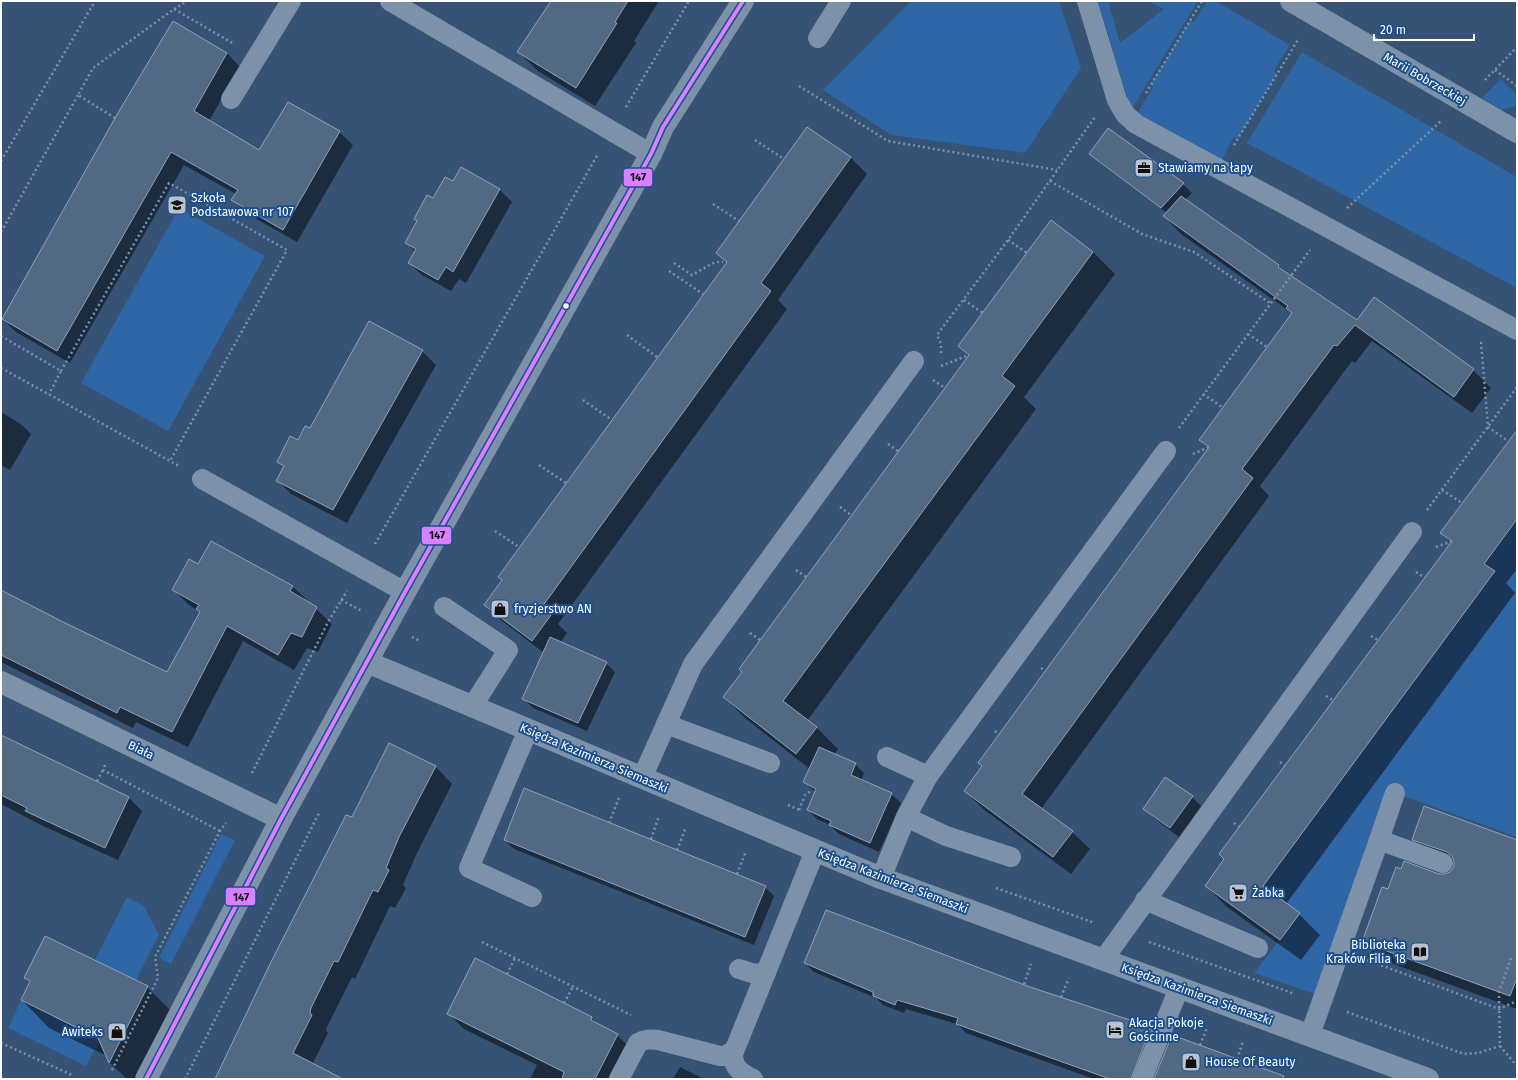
<svg xmlns="http://www.w3.org/2000/svg" width="1518" height="1080" font-family="'Fira Sans',sans-serif">
<rect width="100%" height="100%" fill="#365274"/>
<g fill="#2f66a5">
<polygon points="911,1 1059,1 1081,68 1025,153 891,135 823,90"/>
<polygon points="1098,1 1108,1 1120,43 1164,9 1149,1 1198,1 1131,110"/>
<polygon points="1207,1 1216,1 1290,45 1274,71 1277,74 1238,139 1234,137 1221,161 1137,114 1153,87 1150,85 1190,21 1194,22"/>
<polygon points="1302,52 1517,177 1517,288 1247,143"/>
<polygon points="1501,79 1517,95 1517,106 1502,110 1482,98"/>
<polygon points="179,208 265,256 168,431 81,383"/>
<polygon points="1517,519 1517,837 1395,793 1320,996 1254,973 1300,913 1262,887 1495,571 1484,564"/>
<polygon points="221,834 235,840 171,964 159,958"/>
<polygon points="127,897 144,906 159,935 136,980 95,960"/>
<polygon points="21,1000 100,1039 86,1066 8,1028"/>
</g>
<g fill="#0007" fill-rule="evenodd">
<polygon points="552,1 659,1 634,41 636,43 595,106 538,71 518,52"/>
<polygon points="227,53 240,67 209,121 259,151 339,132 353,145 297,242 246,213 233,199 236,194 184,165 70,363 16,332 3,319"/>
<polygon points="808,128 851,158 867,174 778,300 787,309 558,624 567,633 560,643 606,663 615,672 587,731 533,708 524,699 544,653 502,621 485,605 727,262 717,253"/>
<polygon points="1091,154 1183,184 1192,193 1185,200 1279,266 1285,273 1357,321 1374,298 1473,370 1491,388 1472,413 1372,341 1355,363 1352,361 1260,486 1269,496 1041,809 1072,832 1090,849 1071,874 983,809 965,791 1209,449 1200,440 1293,314 1181,234 1164,216 1167,213 1100,163"/>
<polygon points="462,168 500,190 512,202 466,283 459,279 451,291 422,275 409,263 416,252 406,242 433,199 454,183"/>
<polygon points="1093,252 1115,274 1024,397 1036,409 807,721 816,727 838,749 834,755 855,764 864,773 861,781 891,794 901,803 879,852 839,834 830,825 817,819 808,810 816,792 804,782 810,769 746,719 724,697 969,356 959,346"/>
<polygon points="422,351 436,365 347,523 291,494 277,480 284,468 278,462 310,429"/>
<polygon points="1,412 22,425 31,434 10,470 1,465"/>
<polygon points="1517,432 1517,569 1506,583 1515,593 1286,904 1299,914 1320,935 1301,960 1227,907 1206,886 1452,543 1442,533"/>
<polygon points="212,542 293,587 332,624 318,652 307,648 294,670 243,641 188,747 136,722 133,728 1,662 1,590 63,623 168,674 201,613 189,605 174,590 199,566"/>
<polygon points="1,735 129,798 142,811 118,860 41,825 1,804"/>
<polygon points="435,766 452,784 416,855 403,885 406,888 395,908 390,906 355,979 352,977 328,1025 326,1030 328,1033 312,1065 334,1079 217,1079 353,818"/>
<polygon points="1192,797 1201,806 1179,837 1154,818 1145,809"/>
<polygon points="1413,839 1517,841 1517,1009 1380,959 1363,942 1389,890 1402,870 1445,875 1451,873 1455,868 1455,865 1430,857"/>
<polygon points="505,840 765,887 774,896 754,945 514,849"/>
<polygon points="805,963 1150,1028 1159,1037 1142,1079 1094,1079 966,1033 957,1024 906,1009 904,1013 883,1005 876,998 814,972"/>
<path d="M25 978 147 987 175 1015 143 1079H127L110 1063 107 1056 49 1028 22 1000 30 983ZM54 1015 103 1039 102 1041 54 1017Z"/>
<polygon points="448,1013 591,1018 600,1026 617,1035 633,1051 619,1079 530,1079 537,1065 464,1029"/>
<polygon points="680,1067 704,1079 673,1079"/>
</g>
<g fill="#526984" stroke="#92a2b6">
<polygon points="551,1 628,1 615,22 617,23 576,88 517,52"/>
<polygon points="173,21 227,53 194,111 259,150 288,102 340,131 283,230 231,200 238,190 171,152 57,351 2,319 115,118"/>
<polygon points="807,127 851,157 761,283 771,291 542,607 551,615 532,641 484,605 502,580 498,577 727,262 716,253"/>
<polygon points="1108,128 1184,183 1161,208 1089,154"/>
<polygon points="461,167 500,189 453,272 446,267 438,280 408,263 416,249 405,243 417,221 414,219 427,195 433,198 445,177 453,181"/>
<polygon points="1181,196 1279,265 1278,267 1357,320 1374,297 1474,369 1454,397 1355,325 1337,346 1334,345 1242,469 1253,478 1022,794 1073,831 1053,857 964,791 982,766 978,763 1209,447 1199,440 1292,313 1286,308 1288,306 1163,216"/>
<polygon points="1051,220 1093,252 1002,376 1015,386 783,701 817,727 796,754 723,697 742,672 739,669 969,355 958,346"/>
<polygon points="369,321 423,350 333,510 276,481 284,466 277,462 290,436 298,440 305,426 310,428"/>
<polygon points="1517,430 1517,519 1484,564 1495,571 1263,886 1300,913 1280,940 1205,886 1224,859 1219,854 1452,541 1440,533"/>
<polygon points="211,541 293,586 290,591 317,607 302,637 291,633 278,655 227,626 172,732 120,707 117,713 1,655 1,590 63,622 167,672 200,612 196,609 199,605 172,590 189,559 198,564"/>
<polygon points="550,637 607,662 578,723 522,699"/>
<polygon points="1,735 129,797 105,848 25,811 27,808 1,795"/>
<polygon points="389,743 436,766 399,837 386,868 389,870 378,892 373,890 338,962 334,961 311,1008 310,1013 312,1015 293,1053 343,1079 215,1079 271,962 346,815 352,817"/>
<polygon points="819,747 856,763 851,775 892,793 870,843 829,825 831,821 807,810 816,789 803,782"/>
<polygon points="1165,777 1193,796 1170,828 1143,809"/>
<polygon points="524,788 766,886 745,937 504,840"/>
<polygon points="1424,806 1517,840 1517,978 1510,996 1362,942 1382,887 1388,889 1396,867 1401,869 1404,861 1439,874 1445,874 1450,872 1454,867 1454,861 1452,856 1447,852 1412,840"/>
<polygon points="826,910 1030,987 1151,1027 1131,1079 1110,1079 956,1024 958,1018 897,1000 895,1005 873,996 873,992 804,963"/>
<polygon points="45,936 148,986 109,1063 98,1038 21,1000 30,981 24,978"/>
<polygon points="475,958 592,1017 591,1020 618,1034 595,1079 562,1079 564,1072 447,1014"/>
<polygon points="1172,1035 1284,1076 1283,1079 1154,1079"/>
</g>
<g fill="none" stroke-linecap="round" stroke-linejoin="round">
<g stroke="#7d92a8" stroke-width="2.5" stroke-dasharray="2 3" stroke-linecap="butt">
<polyline points="174,9 187,1"/>
<polyline points="1495,70 1517,86"/>
<polyline points="1485,80 1517,47"/>
<polyline points="799,86 888,141 1057,170"/>
<polyline points="1146,93 1202,1"/>
<polyline points="626,107 689,1"/>
<polyline points="115,118 78,95 93,68 174,9 234,44"/>
<polyline points="755,140 784,159"/>
<polyline points="1234,145 1299,38"/>
<polyline points="1,161 95,1"/>
<polyline points="1050,181 1142,234 1194,252 1270,303"/>
<polyline points="713,204 739,221"/>
<polyline points="1347,208 1441,121"/>
<polyline points="1,232 78,95"/>
<polyline points="1008,240 1027,253"/>
<polyline points="674,263 692,275 715,262 723,262"/>
<polyline points="669,271 703,294"/>
<polyline points="964,300 983,313"/>
<polyline points="1248,334 1267,347"/>
<polyline points="627,335 657,357"/>
<polyline points="1,336 61,371 49,394"/>
<polyline points="1481,342 1488,427 1508,441"/>
<polyline points="941,353 941,344 937,335 1008,240 1095,117"/>
<polyline points="941,366 969,355"/>
<polyline points="1,368 179,466"/>
<polyline points="61,371 169,183 287,250 170,461"/>
<polyline points="933,380 945,388"/>
<polyline points="1203,394 1222,407"/>
<polyline points="583,400 612,420"/>
<polyline points="1179,428 1310,250"/>
<polyline points="888,444 898,451"/>
<polyline points="1193,454 1209,447"/>
<polyline points="539,465 566,483"/>
<polyline points="1442,490 1462,503"/>
<polyline points="840,507 851,515"/>
<polyline points="1427,510 1517,387"/>
<polyline points="495,531 519,547"/>
<polyline points="375,544 598,154"/>
<polyline points="1436,547 1452,541"/>
<polyline points="796,570 806,577"/>
<polyline points="1416,572 1425,578"/>
<polyline points="341,600 362,611"/>
<polyline points="750,633 760,640"/>
<polyline points="1371,636 1378,640"/>
<polyline points="412,637 420,641"/>
<polyline points="1041,668 1046,671"/>
<polyline points="1326,696 1334,701"/>
<polyline points="995,731 999,734"/>
<polyline points="1280,762 1285,766"/>
<polyline points="105,765 103,770 220,831"/>
<polyline points="252,773 328,622 347,591"/>
<polyline points="97,781 103,770"/>
<polyline points="788,805 799,810 801,812"/>
<polyline points="799,810 805,795 812,790"/>
<polyline points="609,823 619,798"/>
<polyline points="1234,823 1240,827"/>
<polyline points="651,839 659,816"/>
<polyline points="677,850 686,827"/>
<polyline points="737,874 746,851"/>
<polyline points="996,888 1095,923"/>
<polyline points="482,942 631,1015"/>
<polyline points="1149,942 1295,994"/>
<polyline points="1511,958 1499,992 1500,1046 1517,1066"/>
<polyline points="1367,960 1499,1009 1517,1001"/>
<polyline points="507,974 515,958"/>
<polyline points="1024,984 1031,964"/>
<polyline points="1061,997 1069,978"/>
<polyline points="564,1003 573,987"/>
<polyline points="1347,1012 1464,1054 1478,1053 1500,1046"/>
<polyline points="1,1043 72,1075"/>
<polyline points="1200,1045 1207,1028"/>
<polyline points="1237,1059 1243,1041"/>
<polyline points="112,1070 158,978 155,957 220,831 226,823"/>
<polyline points="185,1079 319,813"/>
</g>
<g stroke="#7d92a8" stroke-width="20">
<polyline points="390,1 651,154"/>
<polyline points="1087,1 1117,100 1125,114 1136,124 1517,330"/>
<polyline points="818,38 841,1"/>
<polyline points="231,99 291,1"/>
<polyline points="202,479 405,592"/>
<polyline points="444,607 508,650 472,707"/>
<polyline points="666,724 770,763"/>
<polyline points="528,730 469,868 532,897"/>
<polyline points="887,757 928,776"/>
<polyline points="642,778 693,664 914,361"/>
<polyline points="906,817 946,836 1011,857"/>
<polyline points="1379,840 1395,793"/>
<polyline points="881,878 906,817 928,776 1166,451"/>
<polyline points="1145,900 1258,948"/>
<polyline points="1103,960 1412,532"/>
<polyline points="739,969 755,974 766,972"/>
<polyline points="1310,1035 1379,840 1443,863"/>
<path d="M619 1079 638 1043C645 1039 650 1039 658 1040L720 1056H725L734 1050"/>
<path d="M753 1079C741 1073 733 1068 733 1054L815 851"/>
<polyline points="1142,1079 1179,988"/>
</g>
<g stroke="#7d92a8" stroke-width="22">
<polyline points="1291,1 1517,132"/>
<polyline points="367,662 881,878 1428,1079"/>
<polyline points="1,682 281,819"/>
<polyline points="146,1079 281,819 405,592 651,154 663,127 743,1"/>
</g>
<g stroke="#1b4f8f" stroke-width="7">
<polyline id="bus-1" points="146,1079 281,819 405,592 651,154 663,127 743,1"/>
</g>
<use href="#bus-1" stroke="#d880ff" stroke-width="4"/>
</g>
<defs>
<g id="office-square" transform="scale(1)"><rect x="-9" y="-9" width="18" height="18" rx="4" fill="#b9c2ce" stroke="#1b4f8f"/><path d="M-6-3h4V-5.5h4V-3h4V5H-6ZM-1-4.5V-3h2v-1.5ZM-6 0V1H6V0Z" fill="#111"/></g>
<g id="school-square" transform="scale(1)"><rect x="-9" y="-9" width="18" height="18" rx="4" fill="#b9c2ce" stroke="#1b4f8f"/><path d="M0-5L7-2L0 1L-7-2ZM-4 1L0 2.5L4 1V4Q0 6-4 4Z" fill="#111"/></g>
<g id="shop-square" transform="scale(1)"><rect x="-9" y="-9" width="18" height="18" rx="4" fill="#b9c2ce" stroke="#1b4f8f"/><path d="M-5-2.5h2.3a2.7 3.5 0 0 1 5.4 0H5L5.5 6h-11ZM-1.5-2.5h3a1.5 2.3 0 0 0-3 0Z" fill="#111"/></g>
<g id="supermarket-square" transform="scale(1)"><rect x="-9" y="-9" width="18" height="18" rx="4" fill="#b9c2ce" stroke="#1b4f8f"/><path d="M-6-5.5h2.5l.6 2H6L4.5 2H-2.5L-4.4-4H-6ZM-1.5 3.2a1.3 1.3 0 1 0 .1 0ZM3 3.2a1.3 1.3 0 1 0 .1 0Z" fill="#111"/></g>
<g id="library-square" transform="scale(1)"><rect x="-9" y="-9" width="18" height="18" rx="4" fill="#b9c2ce" stroke="#1b4f8f"/><path d="M-6-4Q-3-5.5-.7-3.5V5Q-3 3-6 4ZM6-4Q3-5.5 .7-3.5V5Q3 3 6 4Z" fill="#111"/></g>
<g id="hotel-square" transform="scale(1)"><rect x="-9" y="-9" width="18" height="18" rx="4" fill="#b9c2ce" stroke="#1b4f8f"/><path d="M-6-4.5h1.5V1H6V5H4.5V3h-9V5H-6ZM-4 0a1.8 1.8 0 1 1 3.6 0ZM.5 0V-2.5h3Q6-2.5 6 0Z" fill="#111"/></g>
</defs>
<g fill-rule="evenodd">
<use href="#office-square" x="1144" y="168"/>
<use href="#school-square" x="177" y="205"/>
<use href="#shop-square" x="500" y="609"/>
<use href="#supermarket-square" x="1238" y="893"/>
<use href="#library-square" x="1420" y="952"/>
<use href="#hotel-square" x="1115" y="1030"/>
<use href="#shop-square" x="117" y="1032"/>
<use href="#shop-square" x="1191" y="1062"/>
</g>
<circle fill="#fff" stroke="#1b4f8f" stroke-width="1.5" cx="566" cy="306" r="3.5"/>
<g text-anchor="middle" stroke-width="4" stroke-linejoin="round" paint-order="stroke">
<g font-size="12" fill="#fff" stroke="#1b4f8f">
<text transform="translate(1425 79) rotate(30)" y="4">Marii Bobrzeckiej</text>
<text transform="translate(141 750) rotate(26)" y="4">Biała</text>
<text transform="translate(594 758) rotate(23)" y="4">Księdza Kazimierza Siemaszki</text>
<text transform="translate(893 881) rotate(21)" y="4">Księdza Kazimierza Siemaszki</text>
<text transform="translate(1197 994) rotate(20)" y="4">Księdza Kazimierza Siemaszki</text>
</g>
<g font-size="12" fill="#fff" stroke="#1b4f8f" text-anchor="start">
<text x="1158" y="172">Stawiamy na łapy</text>
<text x="191" y="202">Szkoła<tspan x="191" dy="14">Podstawowa nr 107</tspan></text>
<text x="514" y="613">fryzjerstwo AN</text>
<text x="1252" y="897">Żabka</text>
<text x="1406" y="949" text-anchor="end">Biblioteka<tspan x="1406" dy="14">Kraków Filia 18</tspan></text>
<text x="1129" y="1027">Akacja Pokoje<tspan x="1129" dy="14">Gościnne</tspan></text>
<text x="103" y="1036" text-anchor="end">Awiteks</text>
<text x="1205" y="1066">House Of Beauty</text>
</g>
</g>
<g stroke="#1b4f8f" stroke-width="1.5">
<rect x="623" y="168" width="30" height="19" rx="4" fill="#d880ff"/>
<rect x="421" y="526" width="31" height="19" rx="4" fill="#d880ff"/>
<rect x="225" y="887" width="31" height="19" rx="4" fill="#d880ff"/>
</g>
<g font-size="11" text-anchor="middle" font-weight="bold" fill="#111">
<text x="638" y="181">147</text>
<text x="437" y="539">147</text>
<text x="241" y="901">147</text>
</g>
<rect width="1518" height="1080" fill="none" stroke="#ffffff" stroke-width="4"/>
<path d="M1374 34v6h100v-6" fill="none" stroke="#ffffff" stroke-width="2"/>
<text x="1380" y="34" font-size="12" fill="#ffffff" stroke="#1b4f8f" stroke-width="3" paint-order="stroke">20 m</text>
</svg>
